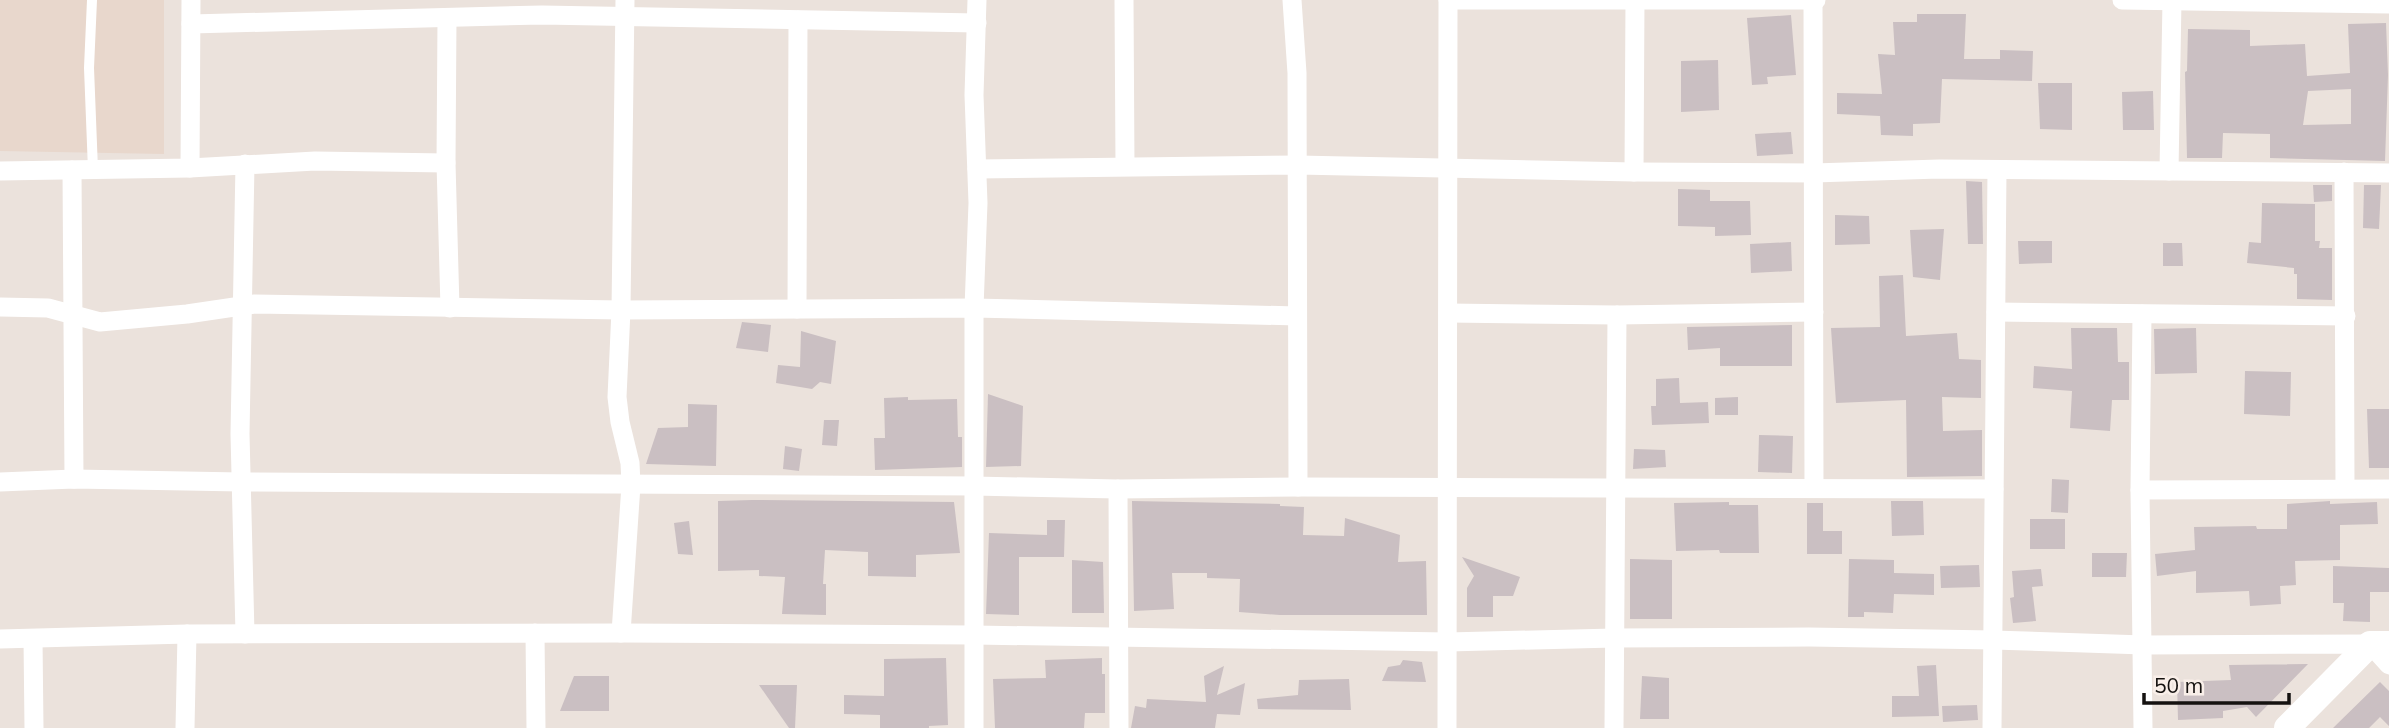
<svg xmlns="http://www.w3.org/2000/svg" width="2389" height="728" font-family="Mulish,sans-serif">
<rect width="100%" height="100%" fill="#ebe2dc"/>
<polygon fill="#e8d7cc" points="0,0 164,0 164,154 0,151"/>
<g fill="#cabfc2" fill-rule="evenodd">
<polygon points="1917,14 1966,14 1964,59 2000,59 2000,50 2033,51 2032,81 1942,79 1940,123 1913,124 1913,136 1881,135 1880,116 1837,114 1837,93 1882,94 1878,54 1895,55 1893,22 1917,22"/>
<polygon points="1791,15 1796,75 1767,77 1768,84 1752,85 1747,18"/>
<path d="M2386 23 2388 75 2385 161 2270 158V134L2223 133 2222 158H2187L2185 72 2187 71 2188 29 2250 30V46L2305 44 2307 76 2350 73 2348 24ZM2351 89V124L2303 125 2308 91Z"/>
<polygon points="1718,60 1719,110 1681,112 1681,61"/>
<polygon points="2038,83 2072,83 2072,130 2040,129"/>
<polygon points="2153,91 2154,130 2123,130 2122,92"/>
<polygon points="1791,132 1793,154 1757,156 1755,134"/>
<polygon points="1966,181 1982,182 1983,244 1968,244"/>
<polygon points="2313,185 2332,185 2332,201 2314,202"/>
<polygon points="2364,185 2381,185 2379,229 2363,228"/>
<polygon points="1678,189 1710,190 1710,201 1750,201 1751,235 1715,236 1715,227 1678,226"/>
<polygon points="2262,203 2315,204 2315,241 2320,241 2319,248 2332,248 2332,300 2297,299 2297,274 2294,274 2294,268 2247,263 2249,242 2261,243"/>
<polygon points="1835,215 1869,216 1870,244 1835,245"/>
<polygon points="1944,229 1940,280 1913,277 1910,230"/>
<polygon points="2018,241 2052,241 2052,263 2019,264"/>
<polygon points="1791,242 1792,271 1751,273 1750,244"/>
<polygon points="2163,243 2182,243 2183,266 2163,266"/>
<polygon points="1903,275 1906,336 1957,333 1959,359 1981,360 1981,398 1942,397 1943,431 1982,430 1982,476 1907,477 1906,400 1836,403 1831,328 1880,327 1879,276"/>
<polygon points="742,322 771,325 768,352 736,348"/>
<polygon points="1792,325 1792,366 1720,366 1720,348 1688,350 1687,327"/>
<polygon points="2071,328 2117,328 2118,362 2129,362 2129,400 2112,400 2110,431 2070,428 2072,391 2033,388 2034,366 2072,369"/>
<polygon points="2196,328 2197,373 2155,374 2154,329"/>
<polygon points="801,331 836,341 831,384 820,382 812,389 776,383 778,365 800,367"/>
<polygon points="2245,371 2291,372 2290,416 2244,414"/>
<polygon points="1679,378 1680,403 1708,402 1709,423 1652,425 1651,406 1656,406 1656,379"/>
<polygon points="988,394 1023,406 1021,466 986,467"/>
<polygon points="908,397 908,400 957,399 958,437 962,437 962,467 875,470 874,438 885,438 884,398"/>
<polygon points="1738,397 1738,415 1715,415 1715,398"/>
<polygon points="688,404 717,405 716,466 646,464 658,428 688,427"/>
<polygon points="2367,409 2389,409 2389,468 2369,468"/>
<polygon points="824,420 839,420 837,446 822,445"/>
<polygon points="1759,435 1793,436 1792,473 1758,472"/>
<polygon points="785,446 802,449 799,471 783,469"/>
<polygon points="1634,449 1665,450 1666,467 1633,469"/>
<polygon points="2052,479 2069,480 2068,513 2051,512"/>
<polygon points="752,500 954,502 960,553 916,555 916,577 868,576 868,552 825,550 823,584 826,584 826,615 782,614 785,577 759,576 759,570 718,571 718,501"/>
<polygon points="1132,501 1280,504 1280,506 1304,507 1303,535 1344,536 1345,518 1400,535 1398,562 1426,561 1427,615 1280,615 1239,612 1240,579 1207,578 1207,573 1172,573 1174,609 1134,611"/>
<polygon points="1891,501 1923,501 1924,535 1892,536"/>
<polygon points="2330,501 2330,504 2377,502 2378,524 2340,525 2340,560 2295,561 2296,585 2280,586 2281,604 2250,606 2249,591 2196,593 2196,571 2157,576 2155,554 2195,550 2194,527 2256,526 2257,529 2287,529 2287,504"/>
<polygon points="1729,502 1729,505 1758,505 1759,553 1720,553 1719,550 1676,551 1674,503"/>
<polygon points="1807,503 1823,503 1823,531 1842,531 1842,554 1807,554"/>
<rect x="2030" y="519" width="35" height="30"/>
<polygon points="1047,520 1065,520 1064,557 1019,557 1019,615 986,614 989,533 1047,535"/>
<polygon points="689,521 693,555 678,554 674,523"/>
<polygon points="2092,553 2127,553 2126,577 2092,577"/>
<polygon points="1462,557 1520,577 1513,596 1493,596 1493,617 1467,617 1467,588 1474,576"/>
<polygon points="1630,559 1672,560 1672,619 1630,619"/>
<polygon points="1849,559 1894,560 1894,573 1934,574 1934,595 1894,594 1893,613 1864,612 1864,617 1848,617"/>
<polygon points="1072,560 1103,562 1104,613 1072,613"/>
<polygon points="1979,565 1980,587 1941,588 1940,566"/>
<polygon points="2333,566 2389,568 2389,592 2370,592 2370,622 2343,621 2344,603 2333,603"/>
<polygon points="2041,569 2043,586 2032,587 2036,621 2013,623 2010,598 2014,597 2012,571"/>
<polygon points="946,658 948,725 929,726 929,728 880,728 880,715 844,714 844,695 884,696 884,659"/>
<polygon points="1102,658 1102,674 1105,674 1105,713 1085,713 1084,728 995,728 993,679 1046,678 1045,660"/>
<polygon points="1403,660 1422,662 1426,682 1382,681 1388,667 1400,665"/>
<polygon points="2308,664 2256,717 2247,707 2223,711 2223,718 2178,720 2177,682 2231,680 2229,665"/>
<polygon points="1936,665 1939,716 1892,717 1892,696 1919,696 1917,666"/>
<polygon points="1224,666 1217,695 1245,683 1240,715 1217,714 1215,728 1131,728 1135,706 1146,708 1147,699 1206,702 1204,676"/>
<polygon points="574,676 609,676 609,711 560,711"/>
<polygon points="1642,676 1669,678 1669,719 1640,719"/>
<polygon points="1349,679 1351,710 1258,709 1257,699 1298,695 1299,680"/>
<polygon points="2380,682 2389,691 2389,726 2380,717 2369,728 2333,728"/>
<polygon points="759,685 797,685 795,728 789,728"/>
<polygon points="1977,705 1978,720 1943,722 1942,706"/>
</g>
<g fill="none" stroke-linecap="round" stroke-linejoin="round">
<polyline stroke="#fff" stroke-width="10" points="92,0 89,68 93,170"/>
<g stroke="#fff" stroke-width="19">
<polyline points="1124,0 1125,166"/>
<polyline points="1292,0 1297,73 1298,487"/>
<polyline points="1448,0 1816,0"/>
<polyline points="1813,0 1814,488"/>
<polyline points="2122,0 2389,4"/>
<polyline points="447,18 446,163 450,308"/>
<polyline points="191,24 542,15 977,23"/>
<polyline points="190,168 191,0"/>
<polyline points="977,169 1298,165 1634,172 1814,173 1939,169 2389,173"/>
<polyline points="72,170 74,479"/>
<polyline points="0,171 190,168 315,161 446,163"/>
<polyline points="2169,171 2172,0"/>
<polyline points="1634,172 1635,0"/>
<polyline points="2344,172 2345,488"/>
<polyline points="0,307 48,308 100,322 187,314 255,304 621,310 974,308 1297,316"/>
<polyline points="797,309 798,20"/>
<polyline points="1996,312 2346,316"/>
<polyline points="1448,313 1617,315 1814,312"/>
<polyline points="2142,314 2140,490 2143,728"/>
<polyline points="0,482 74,479 241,482 974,486 1118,489 1298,487 1994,489"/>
<polyline points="1118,489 1119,728"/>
<polyline points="2140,490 2389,489"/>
<polyline points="535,633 536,728"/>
<polyline points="621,633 631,485 630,463 620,422 617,397 621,310 625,0"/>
<polyline points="245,634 240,434 245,164"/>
<polyline points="0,639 187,634 621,633 974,635 1448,642 1614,638 1809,637 1993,640 2144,645 2370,644 2389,665"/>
<polyline points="33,639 34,728"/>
<polyline points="185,728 187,634"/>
<polyline points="974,728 974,308 978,203 974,95 977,0"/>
<polyline points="1447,728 1448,0"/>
<polyline points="1614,728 1617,315"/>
<polyline points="1992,728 1997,170"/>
</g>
<polyline stroke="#fff" stroke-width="26" points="2287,728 2370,644 2389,644"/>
</g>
<path d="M2144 693v10h145v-10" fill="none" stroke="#151210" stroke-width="3.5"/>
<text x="2154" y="693" font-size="21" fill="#151210" stroke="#f9efe9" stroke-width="5" paint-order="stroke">50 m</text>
</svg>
